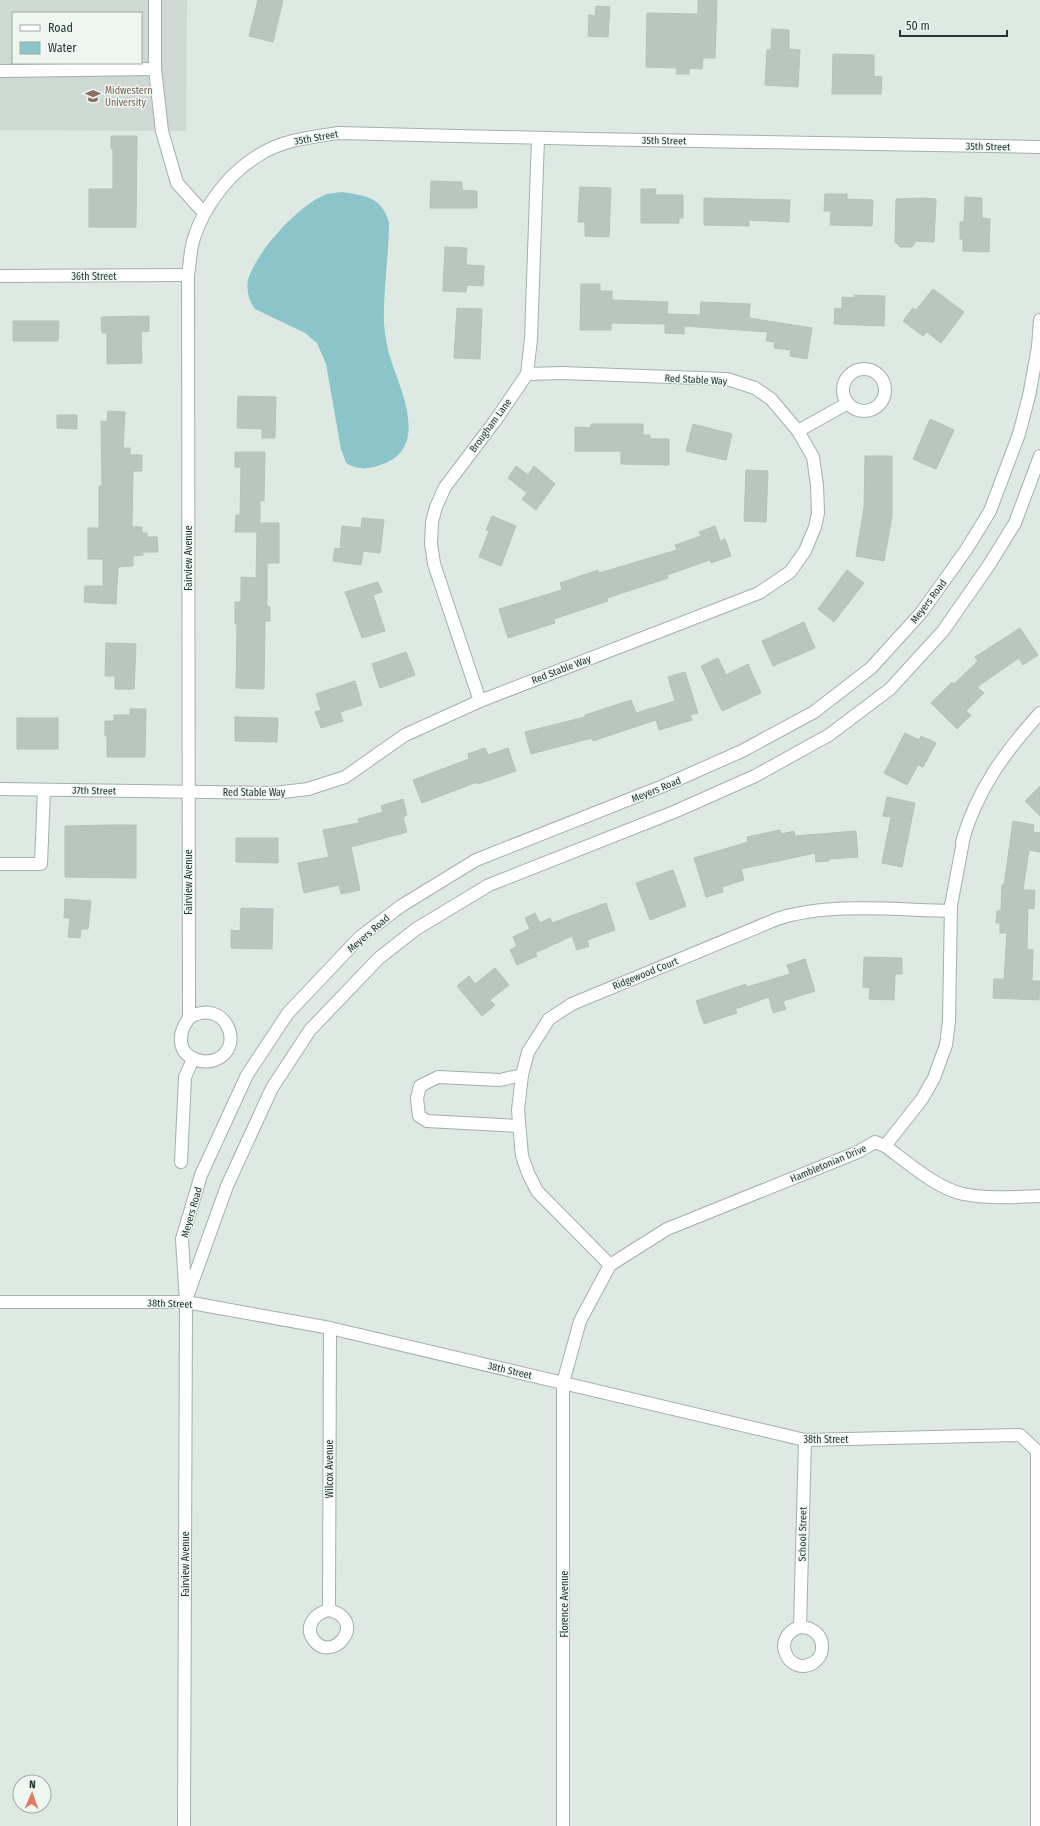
<svg xmlns="http://www.w3.org/2000/svg" width="1040" height="1826" font-family="'Fira Sans Condensed',sans-serif">
<rect width="100%" height="100%" fill="#dfe9e4"/>
<path fill="#ced9d3" fill-rule="evenodd" d="M0 0H187L186 131 0 130ZM13 13H141V63H13Z"/>
<path fill="#8bc5ca" d="M342 192C365 196 381 196 389 222 389 256 383 290 384 324 385 335 387 347 390 357 400 389 430 447 383 464 369 469 360 471 346 463L341 449 326 364 317 343 305 333 255 309C249 301 246 290 248 280 256 252 299 204 327 194 331 193 337 193 342 192Z"/>
<g fill="#b8c6c0" stroke="#b2c2ba">
<polygon points="258,0 283,0 273,42 249,36"/>
<polygon points="698,0 717,0 715,58 703,58 702,69 689,68 689,74 676,74 677,68 646,67 647,13 698,14"/>
<polygon points="596,6 610,7 608,37 588,36 589,15 595,16"/>
<polygon points="772,29 789,30 789,49 800,50 798,87 765,85 767,50 771,50"/>
<polygon points="833,54 874,55 874,76 882,77 881,94 832,94"/>
<polygon points="111,136 137,136 136,227 89,227 89,189 113,189 113,149 111,149"/>
<polygon points="431,181 462,182 462,190 477,191 477,208 430,208"/>
<polygon points="580,187 611,188 609,237 585,236 585,222 578,222"/>
<polygon points="641,189 656,189 655,195 683,195 683,218 679,218 679,223 641,223"/>
<polygon points="825,194 847,194 847,199 873,200 872,226 830,225 831,211 824,211"/>
<polygon points="965,197 982,198 982,218 990,219 989,252 963,251 963,239 960,239 960,222 964,222"/>
<polygon points="704,198 790,200 789,222 749,220 749,226 704,225"/>
<polygon points="923,198 936,199 934,242 916,241 912,247 900,247 895,242 896,199"/>
<polygon points="445,247 467,248 466,265 484,266 483,286 467,285 466,292 443,291"/>
<polygon points="581,284 600,284 600,291 612,291 612,300 668,302 667,314 700,315 701,302 750,304 749,318 812,328 807,359 790,356 791,350 774,348 775,342 766,341 768,332 684,326 684,334 665,333 665,324 611,323 611,330 580,330"/>
<polygon points="933,289 964,312 941,343 927,332 923,336 903,321 913,308 916,310"/>
<polygon points="854,295 885,296 884,326 834,324 835,308 842,309 842,297 854,298"/>
<polygon points="457,308 482,309 480,359 454,358"/>
<polygon points="149,316 149,331 141,332 142,363 107,364 107,333 102,333 101,317"/>
<polygon points="13,321 59,321 58,341 13,341"/>
<polygon points="238,396 276,397 275,438 262,438 262,429 237,428"/>
<polygon points="108,411 125,412 123,448 130,448 130,455 142,455 142,471 133,471 132,527 142,527 142,533 147,533 147,537 157,537 158,552 143,552 143,555 133,556 133,566 118,567 116,604 84,602 85,586 103,586 103,559 88,559 88,528 99,528 99,486 102,486 101,421 107,422"/>
<polygon points="57,415 77,415 77,429 57,428"/>
<polygon points="930,419 954,430 936,469 913,459"/>
<polygon points="591,424 643,424 643,435 650,435 650,439 669,439 669,465 621,464 621,451 575,451 575,427 591,428"/>
<polygon points="693,424 732,434 726,460 686,451"/>
<polygon points="235,452 265,452 264,501 260,500 260,523 279,523 279,563 267,563 267,606 270,607 270,621 265,621 264,689 236,688 237,624 235,624 235,602 241,602 241,577 256,578 257,532 235,532 236,515 240,515 241,467 235,467"/>
<polygon points="865,456 892,456 892,516 884,561 856,556 864,508"/>
<polygon points="516,466 528,475 534,466 555,484 536,510 522,499 527,493 508,478"/>
<polygon points="746,470 768,471 766,522 744,521"/>
<polygon points="492,516 516,526 501,566 479,557 489,531 486,530"/>
<polygon points="362,518 384,520 380,553 363,551 361,565 333,561 335,548 340,549 342,526 361,528"/>
<polygon points="715,526 720,541 725,539 731,556 711,563 710,560 667,575 668,578 607,598 608,601 554,619 555,623 508,638 499,609 562,590 560,583 598,570 599,573 677,550 675,545 701,536 699,532"/>
<polygon points="847,570 864,583 834,622 818,609"/>
<polygon points="378,582 382,592 373,595 385,631 362,638 345,592"/>
<polygon points="804,622 815,648 773,666 762,641"/>
<polygon points="1020,628 1038,655 1023,665 1019,658 977,687 984,693 966,711 971,715 957,729 931,703 952,682 954,684 978,661 975,657"/>
<polygon points="106,643 136,644 134,689 115,689 115,676 105,676"/>
<polygon points="406,652 415,675 380,688 372,664"/>
<polygon points="718,658 726,675 748,664 761,693 722,711 701,666"/>
<polygon points="685,672 698,713 690,715 692,720 659,730 656,720 593,741 592,738 531,754 525,732 585,717 585,715 631,700 636,713 675,701 668,677"/>
<polygon points="355,681 362,705 340,712 343,721 321,728 315,712 321,710 316,694"/>
<polygon points="130,709 146,709 145,757 107,757 107,736 105,736 105,721 114,721 114,715 130,715"/>
<polygon points="235,717 278,718 277,742 235,741"/>
<rect x="17" y="718" width="41" height="31"/>
<polygon points="905,733 919,740 921,736 936,743 923,767 918,765 907,785 884,773"/>
<polygon points="485,748 488,755 508,748 516,771 478,784 477,782 422,803 413,780 469,759 468,754"/>
<polygon points="1040,786 1040,816 1025,801"/>
<polygon points="887,797 915,803 902,867 882,863 891,817 883,816"/>
<polygon points="403,799 407,815 403,817 407,832 351,847 360,890 341,894 339,885 304,893 298,863 329,857 323,830 359,823 358,819 383,812 381,806"/>
<polygon points="1013,821 1034,825 1033,832 1040,833 1040,852 1029,850 1023,890 1035,890 1034,909 1028,908 1027,949 1033,950 1032,981 1040,981 1039,1000 993,998 994,979 1004,979 1007,933 1000,933 1000,923 996,923 997,911 1001,911 1002,885 1004,885"/>
<polygon points="110,825 136,825 136,878 65,877 65,826"/>
<polygon points="780,830 781,834 794,831 795,836 856,831 858,857 829,859 829,861 816,862 815,853 741,869 744,880 722,887 723,892 706,897 694,858 748,842 747,837"/>
<polygon points="236,838 278,838 278,863 236,862"/>
<polygon points="673,870 686,906 650,920 636,883"/>
<polygon points="65,899 91,901 88,929 81,929 80,938 68,937 70,918 64,918"/>
<polygon points="606,903 615,930 587,940 589,946 577,950 572,936 535,953 537,956 517,965 510,950 517,946 513,937 530,929 525,918 535,913 540,923 550,918 552,923"/>
<polygon points="241,908 273,909 272,949 231,948 231,930 240,931"/>
<polygon points="864,957 902,958 902,974 895,974 894,1000 869,999 870,988 863,987"/>
<polygon points="805,959 815,991 783,1001 786,1009 773,1013 769,997 735,1009 737,1013 704,1024 696,1001 746,984 747,987 790,974 787,965"/>
<polygon points="495,968 509,985 490,1000 495,1005 482,1016 457,986 469,976 475,984"/>
</g>
<g fill="none" stroke-linecap="round" stroke-linejoin="round">
<g stroke="#a3b0aa" stroke-width="14">
<g id="minor">
<polyline points="155,0 155,69 162,131 177,183 204,213"/>
<polyline points="0,71 155,69"/>
<polyline points="0,276 188,275"/>
<circle cx="864" cy="390" r="21"/>
<polyline points="798,431 848,403"/>
<polyline points="480,701 434,564 431,543 432,522 436,507 445,487 495,421 527,374 531,339 538,138"/>
<polyline points="0,789 274,793 308,789 345,777 405,735 480,701 759,593 790,572 805,551 815,527 818,513 817,485 813,457 798,431 771,399 755,388 727,379 562,373 527,374"/>
<path d="M962 842C977 790 1004 753 1040 713"/>
<polyline points="0,864 41,864 44,790"/>
<path d="M189 1018C225 996 247 1048 215 1060 209 1062 203 1062 197 1060 176 1053 178 1033 189 1018L188 275C190 263 190 250 194 238 204 206 229 173 259 155 282 140 311 137 338 133L587 139 1040 147"/>
<polyline points="519,1126 427,1121 419,1116 417,1098 420,1086 438,1077 500,1080 522,1075"/>
<polyline points="885,1146 922,1099 934,1078 946,1045 949,1021 951,904"/>
<polyline points="181,1162 185,1077 193,1059"/>
<path d="M610 1265 537 1191 528 1173 522 1156 518 1110 522 1075 528 1052 549 1019 572 1004 777 919C829 902 896 910 950 911L964 836"/>
<polyline points="187,1297 227,1186 272,1088 310,1030 379,958 416,929 489,885 674,812 755,776 829,735 890,689 943,631 989,565 1015,523 1040,456"/>
<polyline points="0,1302 186,1302 330,1328 805,1440 1020,1435 1037,1451 1037,1826"/>
<path d="M329 1610C370 1621 331 1666 313 1639 304 1625 316 1613 329 1610L330 1328"/>
<path d="M800 1627C812 1627 823 1635 822 1648 822 1654 818 1660 813 1663 789 1677 769 1637 800 1627L805 1440"/>
<polyline points="184,1826 186,1302 182,1239 201,1175 247,1075 288,1013 360,937 401,906 476,860 663,786 742,751 814,712 871,668 921,613 966,550 990,511 1019,434 1029,396 1038,347 1040,320"/>
<path d="M563 1826V1383L580 1321 610 1265 667 1229 858 1152 875 1142 885 1146C907 1162 936 1188 963 1194 988 1199 1015 1197 1040 1196"/>
</g>
</g>
<use href="#minor" stroke="#fff" stroke-width="12"/>
</g>
<defs>
<g id="university-bare" transform="scale(1.2)"><path d="M0-5L7-2L0 1L-7-2ZM-4 1L0 2.5L4 1V4Q0 6-4 4Z" fill="#8d6e63" stroke="#eff6f2" stroke-width="2.5" paint-order="stroke"/></g>
</defs>
<g fill-rule="evenodd">
<use href="#university-bare" x="93" y="96"/>
</g>
<g text-anchor="middle" stroke-width="3" stroke-linejoin="round" paint-order="stroke">
<g font-size="10" fill="#785e54" stroke="#eff6f2" text-anchor="start">
<text x="105" y="94">Midwestern<tspan x="105" dy="12">University</tspan></text>
</g>
<g font-size="10" fill="#223830" stroke="#eff6f2">
<text transform="translate(316 137) rotate(-10)" y="4">35th Street</text>
<text transform="translate(664 140) rotate(1)" y="4">35th Street</text>
<text transform="translate(988 146) rotate(1)" y="4">35th Street</text>
<text x="94" y="280">36th Street</text>
<text transform="translate(696 379) rotate(3)" y="4">Red Stable Way</text>
<text transform="translate(490 425) rotate(-54)" y="4">Brougham Lane</text>
<text transform="translate(188 558) rotate(-90)" y="4">Fairview Avenue</text>
<text transform="translate(928 601) rotate(-53)" y="4">Meyers Road</text>
<text transform="translate(561 669) rotate(-21)" y="4">Red Stable Way</text>
<text transform="translate(656 789) rotate(-22)" y="4">Meyers Road</text>
<text transform="translate(94 790) rotate(1)" y="4">37th Street</text>
<text x="254" y="796">Red Stable Way</text>
<text transform="translate(188 882) rotate(-90)" y="4">Fairview Avenue</text>
<text transform="translate(368 933) rotate(-41)" y="4">Meyers Road</text>
<text transform="translate(645 973) rotate(-22)" y="4">Ridgewood Court</text>
<text transform="translate(828 1163) rotate(-23)" y="4">Hambletonian Drive</text>
<text transform="translate(191 1212) rotate(-74)" y="4">Meyers Road</text>
<text transform="translate(170 1303) rotate(2)" y="4">38th Street</text>
<text transform="translate(510 1370) rotate(13)" y="4">38th Street</text>
<text x="826" y="1443">38th Street</text>
<text transform="translate(329 1469) rotate(-90)" y="4">Wilcox Avenue</text>
<text transform="translate(802 1534) rotate(-89)" y="4">School Street</text>
<text transform="translate(185 1564) rotate(-90)" y="4">Fairview Avenue</text>
<text transform="translate(564 1604) rotate(-90)" y="4">Florence Avenue</text>
</g>
</g>
<rect x="12" y="12" width="130" height="52" fill="#eff6f2" stroke="#9daaa4"/>
<rect x="20" y="25" width="20" height="6" fill="#ffffff" stroke="#9daaa4"/>
<text x="48" y="32" font-size="12" fill="#223830">Road</text>
<rect x="20" y="42" width="20" height="12" fill="#8bc5ca" stroke="#9daaa4"/>
<text x="48" y="52" font-size="12" fill="#223830">Water</text>
<g transform="translate(32 1794) rotate(2)"><circle r="19" fill="#eff6f2" stroke="#9daaa4"/>
<path d="M0-3L7 15L0 10L-7 15Z" fill="#e67861"/>
<text y="-6" font-size="11" font-weight="bold" text-anchor="middle" fill="#223830">N</text>
</g>
<path d="M900 30v6h107v-6" fill="none" stroke="#223830" stroke-width="2"/>
<text x="906" y="30" font-size="12" fill="#223830" stroke="#eff6f2" stroke-width="3" paint-order="stroke">50 m</text>
</svg>
